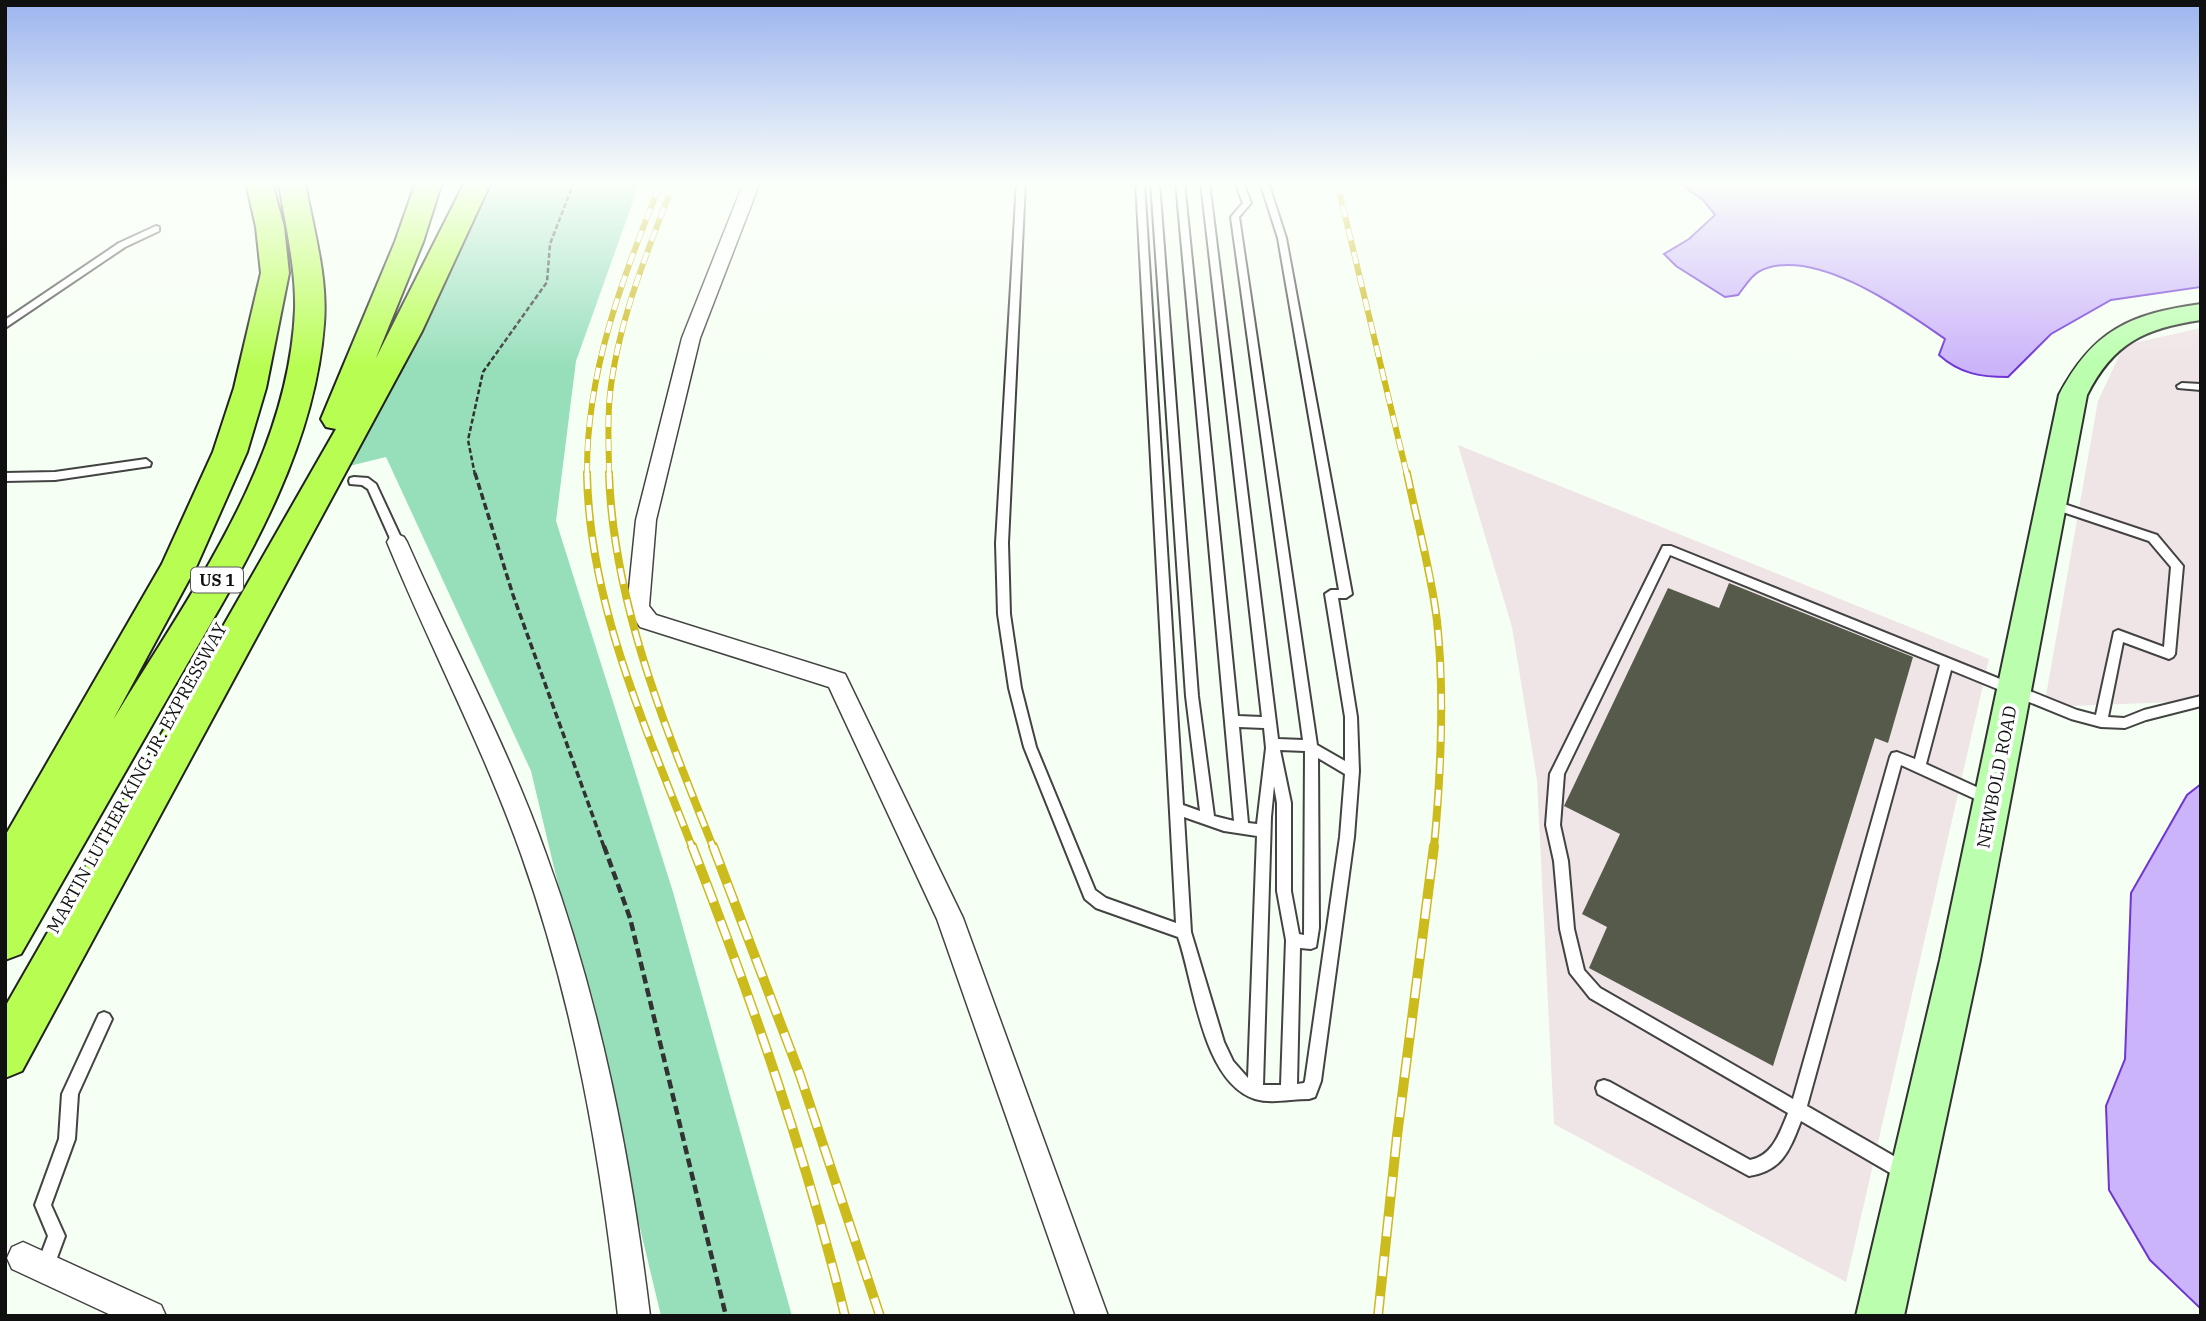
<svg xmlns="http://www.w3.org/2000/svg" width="2206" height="1321" font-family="'IBM Plex Serif',serif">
<rect width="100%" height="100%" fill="#f6fff3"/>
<g fill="#efe4e6">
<polygon points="2201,328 2201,701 2044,707 2098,401 2124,345"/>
<polygon points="1458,445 1989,659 1846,1282 1554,1124 1537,780 1512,627"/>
</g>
<polygon fill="#97dfbb" points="491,182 640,182 576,361 556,521 673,892 792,1316 661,1316 531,771 386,457 337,469 436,299"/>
<g fill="#cbb4fa" stroke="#6e35d7" stroke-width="2">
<path d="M1685 182H2201V287L2111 300 2051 334 2008 377C1981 377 1960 374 1939 355L1945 339C1902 309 1813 245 1760 271 1751 275 1744 288 1738 295L1725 297 1676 266 1664 254 1689 239 1715 215 1703 200 1686 188Z"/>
<polygon points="2201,784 2201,1309 2150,1260 2109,1190 2106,1106 2125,1059 2131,893 2187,795"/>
</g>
<polygon fill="#555a4b" points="1729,583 1913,657 1888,743 1875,738 1773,1066 1589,968 1607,927 1582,914 1620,834 1564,806 1668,588 1719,608"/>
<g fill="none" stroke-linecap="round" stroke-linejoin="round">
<g stroke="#434343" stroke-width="4">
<g id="service">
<path d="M1017 182H1025L1008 543 1010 614 1021 688 1036 747 1095 890 1106 898 1176 923 1136 182H1144L1183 805 1200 811 1186 696 1151 182H1159L1198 696 1214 816 1234 821 1176 182H1184L1238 716 1262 717 1201 182H1209L1278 739 1303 740 1231 217 1243 203 1235 182H1243L1251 203 1239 217 1317 745 1345 761V717L1325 594 1331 590H1339L1278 238 1260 182H1268L1286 238 1352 594 1346 598H1338L1357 717 1359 771 1354 837 1321 1081 1315 1097 1309 1099C1291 1099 1272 1104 1255 1099 1202 1082 1194 982 1178 937L1096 908 1085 899 1024 747 1009 688 998 614 996 543ZM1239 727 1264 728 1266 748 1257 824 1248 823ZM1280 750 1305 751 1304 935 1299 934 1291 891V803ZM1318 758 1345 774 1340 837 1305 1081 1304 1083 1297 1084 1300 948 1311 949 1316 947 1319 928ZM1274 786 1277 803V891L1286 940 1281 1085H1263L1271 817ZM1184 817 1224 831 1257 836 1248 1078 1233 1061 1224 1042 1191 932Z"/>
<polygon points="156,226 159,227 159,231 125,247 5,328 5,320 119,243"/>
<polygon points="2182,383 2201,384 2201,390 2178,388 2177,386"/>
<polygon points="146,459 151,463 150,466 55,480 5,481 5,473 55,472"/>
<polygon points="354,477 368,478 376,484 403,542 401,545 393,545 368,489 362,485 350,484 349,481 350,478"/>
<path d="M2052 500 2157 535 2183 566 2175 654 2173 657 2169 659 2123 642 2108 717 2124 718 2144 710 2201 696V706L2146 720 2125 728 2101 727 2071 719 1951 670 1926 764 1994 795 1996 799 1994 803 1989 805 1984 803 1901 765 1807 1106 1911 1166 1913 1172 1911 1178 1905 1180 1899 1178 1801 1121C1790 1149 1783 1171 1749 1176L1598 1094 1596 1088 1598 1082 1604 1080 1610 1082 1750 1160C1773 1156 1780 1132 1788 1113L1590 998 1570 973 1560 929 1554 861 1546 825 1550 774 1663 546H1671L2077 710 2096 715 2114 632 2118 630 2164 647 2171 567 2149 541 2048 507 2046 504ZM1670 555 1940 665 1915 759 1897 752 1892 753 1890 757 1793 1099 1600 988 1584 970 1574 929 1568 861 1560 825 1564 774Z"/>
<polygon points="104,1012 109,1014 112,1019 78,1094 75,1139 51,1205 65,1236 51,1274 45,1277 39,1274 36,1268 48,1236 35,1205 59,1139 62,1094 99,1014"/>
</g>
</g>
<g stroke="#434343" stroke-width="3">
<g id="minor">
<polygon points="744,182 760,182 700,338 656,520 649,606 656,615 845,674 963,918 1108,1316 1076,1316 937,919 829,687 640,627 627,608 636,520 682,338"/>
<path d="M397 534 404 537 407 542C453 647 509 748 547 857 601 1005 631 1159 650 1316H618C601 1159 574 1003 521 854 483 747 430 647 387 542L390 537Z"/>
<polygon points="23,1242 161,1305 166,1316 113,1316 12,1269 7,1258 12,1247"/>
</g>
</g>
<g stroke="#323232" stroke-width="4">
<path id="secondary" d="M2201 304V320C2145 328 2113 343 2087 395L1980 960 1904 1316H1856L1940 960 2059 395C2093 330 2130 314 2201 304Z"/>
</g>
<g stroke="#212121" stroke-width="4">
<g id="motorway">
<path d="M246 182H272L284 227 289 273 266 388 247 452 197 565 113 720C189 595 289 461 295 309 296 267 285 224 279 182H305C313 229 328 276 324 324 314 459 237 577 171 692 121 779 71 867 21 954L5 960V836L162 564 213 452 234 388 261 273 256 227Z"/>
<polygon points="416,182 442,182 423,242 376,358 465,182 491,182 422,331 22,1071 5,1078 5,1007 336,429 326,427 321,419 395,242"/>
</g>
</g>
<polyline stroke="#323232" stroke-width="2.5" stroke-dasharray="5 2.5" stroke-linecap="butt" points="475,475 468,440 483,372 547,282 550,244 574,182"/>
<polyline stroke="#323232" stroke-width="3.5" stroke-dasharray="7 3.5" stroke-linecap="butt" points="475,473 513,595 604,847"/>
<polyline stroke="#323232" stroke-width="4.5" stroke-dasharray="9 4.5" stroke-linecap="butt" points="604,846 630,918 726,1316"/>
<use href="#service" fill="#fff" fill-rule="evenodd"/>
<use href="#minor" fill="#fff" fill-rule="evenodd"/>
<use href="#secondary" fill="#bbffae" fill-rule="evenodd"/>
<use href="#motorway" fill="#b8fe52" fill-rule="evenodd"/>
<g stroke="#cbbb1d" stroke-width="6">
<g id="rail-far2">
<polyline points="1337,182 1407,475"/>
<path d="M587 475C586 370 623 278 661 182"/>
<path d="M609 475C609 448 607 421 610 394 618 321 648 250 674 182"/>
</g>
</g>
<g stroke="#cbbb1d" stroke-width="8">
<g id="rail-far1">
<path d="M587 473C589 604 646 728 692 847"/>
<path d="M609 473C613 603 666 729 713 847"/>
<path d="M1407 473C1417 522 1431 571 1437 621 1445 696 1441 773 1434 847"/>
</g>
</g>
<g stroke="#cbbb1d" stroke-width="10">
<g id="rail">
<path d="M692 846C752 1000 806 1155 845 1316"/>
<polyline points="713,846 800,1075 880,1316"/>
<polyline points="1378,1316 1397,1136 1434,846"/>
</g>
</g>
<use href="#rail-far2" stroke="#fff" stroke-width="4.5" stroke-dasharray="12" stroke-linecap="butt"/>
<use href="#rail-far1" stroke="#fff" stroke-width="5" stroke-dasharray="16" stroke-linecap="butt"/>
<use href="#rail" stroke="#fff" stroke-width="7" stroke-dasharray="20" stroke-linecap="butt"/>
</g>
<linearGradient id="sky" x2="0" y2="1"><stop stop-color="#9cb4ef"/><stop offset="0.5" stop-color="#fbfffa"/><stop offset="1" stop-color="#fbfffa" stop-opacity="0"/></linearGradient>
<rect width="2206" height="367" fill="url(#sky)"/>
<g text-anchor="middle" stroke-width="7" stroke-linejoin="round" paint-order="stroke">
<rect fill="#fff" stroke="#585858" stroke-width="2" x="191" y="567.5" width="52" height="25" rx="5"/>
<g font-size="16" font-weight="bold" fill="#101010">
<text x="217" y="586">US 1</text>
</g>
<g font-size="18" fill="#101010" stroke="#fff">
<text transform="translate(1997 777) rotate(-79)" y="6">NEWBOLD ROAD</text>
<text transform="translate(137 778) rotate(-61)" y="6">MARTIN LUTHER KING JR. EXPRESSWAY</text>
</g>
</g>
<rect width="2206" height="1321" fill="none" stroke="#101010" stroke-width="14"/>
</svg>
